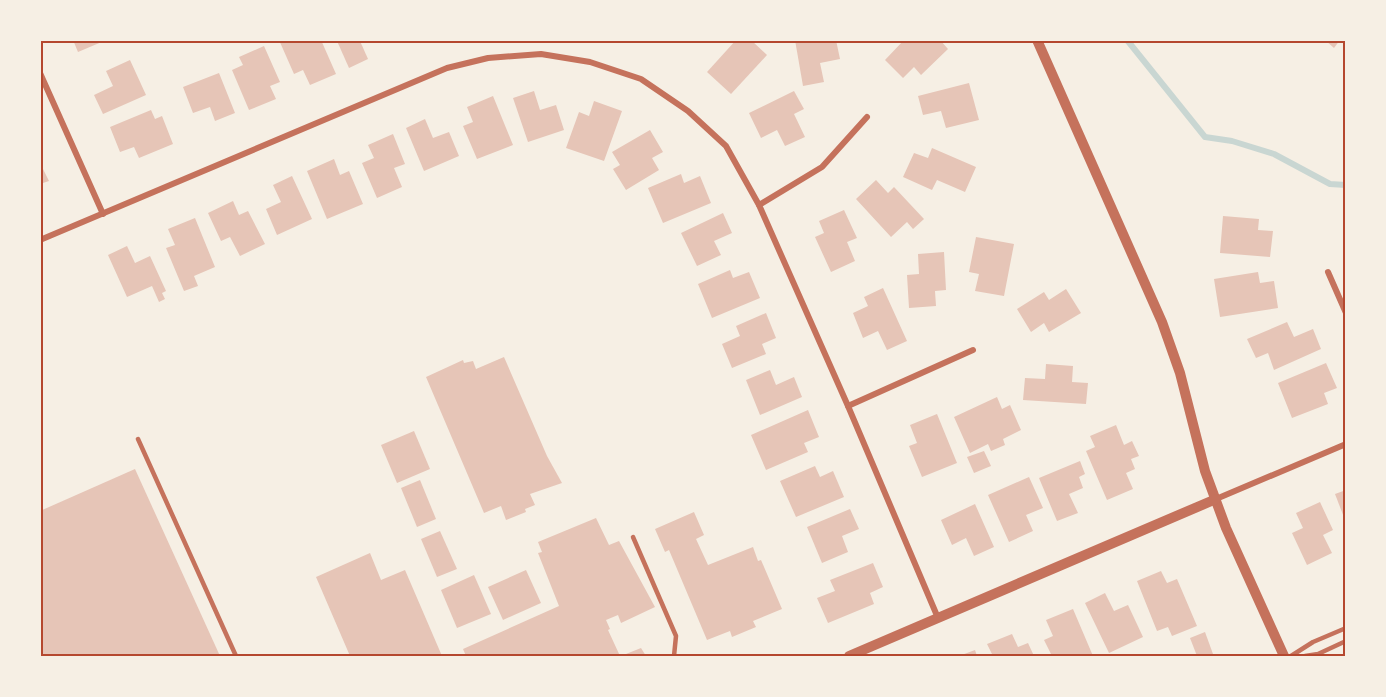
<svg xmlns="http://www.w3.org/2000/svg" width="1386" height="697" font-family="'PT Sans',sans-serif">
<rect width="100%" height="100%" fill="#f6efe4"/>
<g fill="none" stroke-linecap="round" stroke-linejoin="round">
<polyline stroke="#c9d6d2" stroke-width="6" points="1127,40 1205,137 1232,141 1274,154 1330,184 1346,185"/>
</g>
<g fill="#e6c5b7">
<polygon points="73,40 104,40 104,41 78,52"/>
<polygon points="279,40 321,40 336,74 310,85 303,70 294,74"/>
<polygon points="736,40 751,40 767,55 731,94 707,72"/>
<polygon points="795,40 836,40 840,59 820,63 824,82 803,86"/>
<polygon points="904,40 940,40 948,49 921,75 914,67 903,78 885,60"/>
<polygon points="1325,40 1340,40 1334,48"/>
<polygon points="337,41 360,41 368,59 349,68"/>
<polygon points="264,46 280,82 270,86 276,99 249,110 232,70 243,65 239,57"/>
<polygon points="130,60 146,95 103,114 94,95 113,86 106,71"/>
<polygon points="219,73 235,113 215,121 210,107 193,113 183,87"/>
<polygon points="969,83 979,120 946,128 941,111 923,115 918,96"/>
<polygon points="534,91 540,110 556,105 564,130 528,142 513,98"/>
<polygon points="794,91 804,109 794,114 805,137 785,146 777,130 761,138 749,113"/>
<polygon points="493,96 513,145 477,159 463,126 473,122 467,107"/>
<polygon points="594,101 622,111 604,161 566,148 579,112 589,116"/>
<polygon points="151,110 155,119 162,116 173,144 139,158 134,147 120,152 110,127"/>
<polygon points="425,119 433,138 449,132 459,156 424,171 406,128"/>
<polygon points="650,130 663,152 652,158 659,170 626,190 613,169 620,165 612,152"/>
<polygon points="393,134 405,164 394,168 402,187 377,198 362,163 374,158 368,145"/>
<polygon points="932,148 976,167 965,192 937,180 932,190 903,177 914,153 928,158"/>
<polygon points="334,159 340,175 349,171 363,204 327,219 307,171"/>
<polygon points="40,163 49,181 40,184"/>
<polygon points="681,174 684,183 700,176 711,203 663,223 648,188"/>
<polygon points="292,176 312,219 277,235 266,209 281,202 273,185"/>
<polygon points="876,180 888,193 894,187 924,219 913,229 907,222 891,237 856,199"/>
<polygon points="233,201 239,215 248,211 265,244 240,256 230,237 221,241 208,213"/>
<polygon points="844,210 857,238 847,242 855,261 831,272 815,237 824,233 819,221"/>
<polygon points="723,213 732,233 714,241 721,255 697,266 681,233"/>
<polygon points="1223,216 1259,219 1258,230 1273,231 1270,257 1220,253"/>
<polygon points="195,218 215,267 194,276 198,286 184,291 166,248 175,245 168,229"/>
<polygon points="976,237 1014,244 1004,296 975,291 979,274 969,272"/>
<polygon points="127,246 135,263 150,256 166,291 162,293 165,299 159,302 152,286 127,297 108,255"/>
<polygon points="944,252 946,290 935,291 936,306 909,308 907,275 919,274 918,254"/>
<polygon points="730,270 733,278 749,272 760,298 712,318 698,284"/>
<polygon points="1258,272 1260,283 1274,281 1278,308 1220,317 1214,279"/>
<polygon points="883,288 907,341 887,350 878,331 863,338 853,313 868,306 864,297"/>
<polygon points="1066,289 1081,313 1049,332 1044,323 1031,332 1017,309 1044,292 1049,300"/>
<polygon points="766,313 776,338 762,344 766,354 732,368 722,344 740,336 736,326"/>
<polygon points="1287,322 1294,337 1313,329 1321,349 1274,370 1268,353 1256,358 1247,339"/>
<polygon points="504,357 547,456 562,483 530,494 535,505 525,509 526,512 506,520 501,506 484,513 426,377 463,360 464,363 473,361 476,369"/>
<polygon points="1326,363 1337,388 1324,393 1328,404 1292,418 1278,383"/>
<polygon points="1046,364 1073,366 1072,382 1088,383 1086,404 1023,400 1025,378 1045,379"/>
<polygon points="770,370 776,385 794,377 802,397 760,415 746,380"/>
<polygon points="997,397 1002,409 1010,405 1021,430 1003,439 1005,445 991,451 988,444 970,453 954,417"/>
<polygon points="808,410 819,437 804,443 808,452 766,470 751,435"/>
<polygon points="937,414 957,463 922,477 909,446 917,443 910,425"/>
<polygon points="1116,425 1124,445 1132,441 1139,456 1131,459 1135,469 1126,473 1133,489 1107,500 1086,451 1095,447 1090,436"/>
<polygon points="414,431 430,469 397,483 381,445"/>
<polygon points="984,451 991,466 974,473 967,457"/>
<polygon points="1080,461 1085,474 1079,477 1083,488 1069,494 1078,513 1057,521 1039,478"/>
<polygon points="815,466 820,477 833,471 844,497 796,517 780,481"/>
<polygon points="135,469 220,656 40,656 40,511"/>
<polygon points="1029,477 1043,508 1026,515 1033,531 1009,542 988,495"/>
<polygon points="420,480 436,519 417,527 401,488"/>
<polygon points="1346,490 1346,520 1345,520 1335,494"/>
<polygon points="1320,502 1333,530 1323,535 1332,553 1307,565 1292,533 1303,528 1296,513"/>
<polygon points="975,504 994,547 974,556 966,538 952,545 941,520"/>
<polygon points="850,509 859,529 842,536 848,552 822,563 807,527"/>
<polygon points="694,512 704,535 696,539 708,565 753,547 758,561 761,560 782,609 753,621 756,627 732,637 730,631 707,640 669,550 665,552 655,529"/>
<polygon points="596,518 609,545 619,541 655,607 621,623 618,615 606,620 610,629 608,630 620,656 466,656 463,649 559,606 538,553 542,552 538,542"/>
<polygon points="440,531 457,569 437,577 421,539"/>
<polygon points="370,553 381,580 405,570 442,656 350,656 316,577"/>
<polygon points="873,563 883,587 870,593 874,604 828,623 817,598 835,591 830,580"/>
<polygon points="526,570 541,603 503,620 488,587"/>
<polygon points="1161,571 1167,583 1177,579 1197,626 1172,636 1168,627 1157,631 1137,581"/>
<polygon points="474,575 491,614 457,628 441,590"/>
<polygon points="1105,593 1114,611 1128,605 1143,637 1109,653 1085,603"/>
<polygon points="1073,609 1093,656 1052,656 1044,640 1053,636 1046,620"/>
<polygon points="1205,632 1213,654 1207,656 1197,656 1190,638"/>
<polygon points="1012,634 1018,647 1028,643 1034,656 993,656 987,644"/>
<polygon points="641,648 646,656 621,656"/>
<polygon points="975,650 977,656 959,656"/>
</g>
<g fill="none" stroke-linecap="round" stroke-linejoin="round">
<g stroke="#c5725c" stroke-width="4.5">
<polyline points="138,439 236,656"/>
<polyline points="633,537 676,636 674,656"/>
<polyline points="1291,656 1313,642 1346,628"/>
<polyline points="1305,656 1318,654 1346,641"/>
</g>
<g stroke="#c5725c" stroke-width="6">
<polyline points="40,73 103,214"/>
<polyline points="759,205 822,167 867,117"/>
<polyline points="40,240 447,68 488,58 541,54 590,62 641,79 688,111 726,146 759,205 848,406 938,618"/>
<polyline points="1328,272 1346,313"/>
<polyline points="848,406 973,350"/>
<polyline points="1216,499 1346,444"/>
</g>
<g stroke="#c5725c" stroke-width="10">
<polyline points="1037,40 1162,322 1180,373 1205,471 1226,528 1284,656"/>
<polyline points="849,656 1216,499"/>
</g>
</g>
<rect width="1386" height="697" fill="none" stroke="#f6efe4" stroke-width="84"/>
<rect x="42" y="42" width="1302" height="613" fill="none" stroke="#b5482f" stroke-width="2"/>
</svg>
